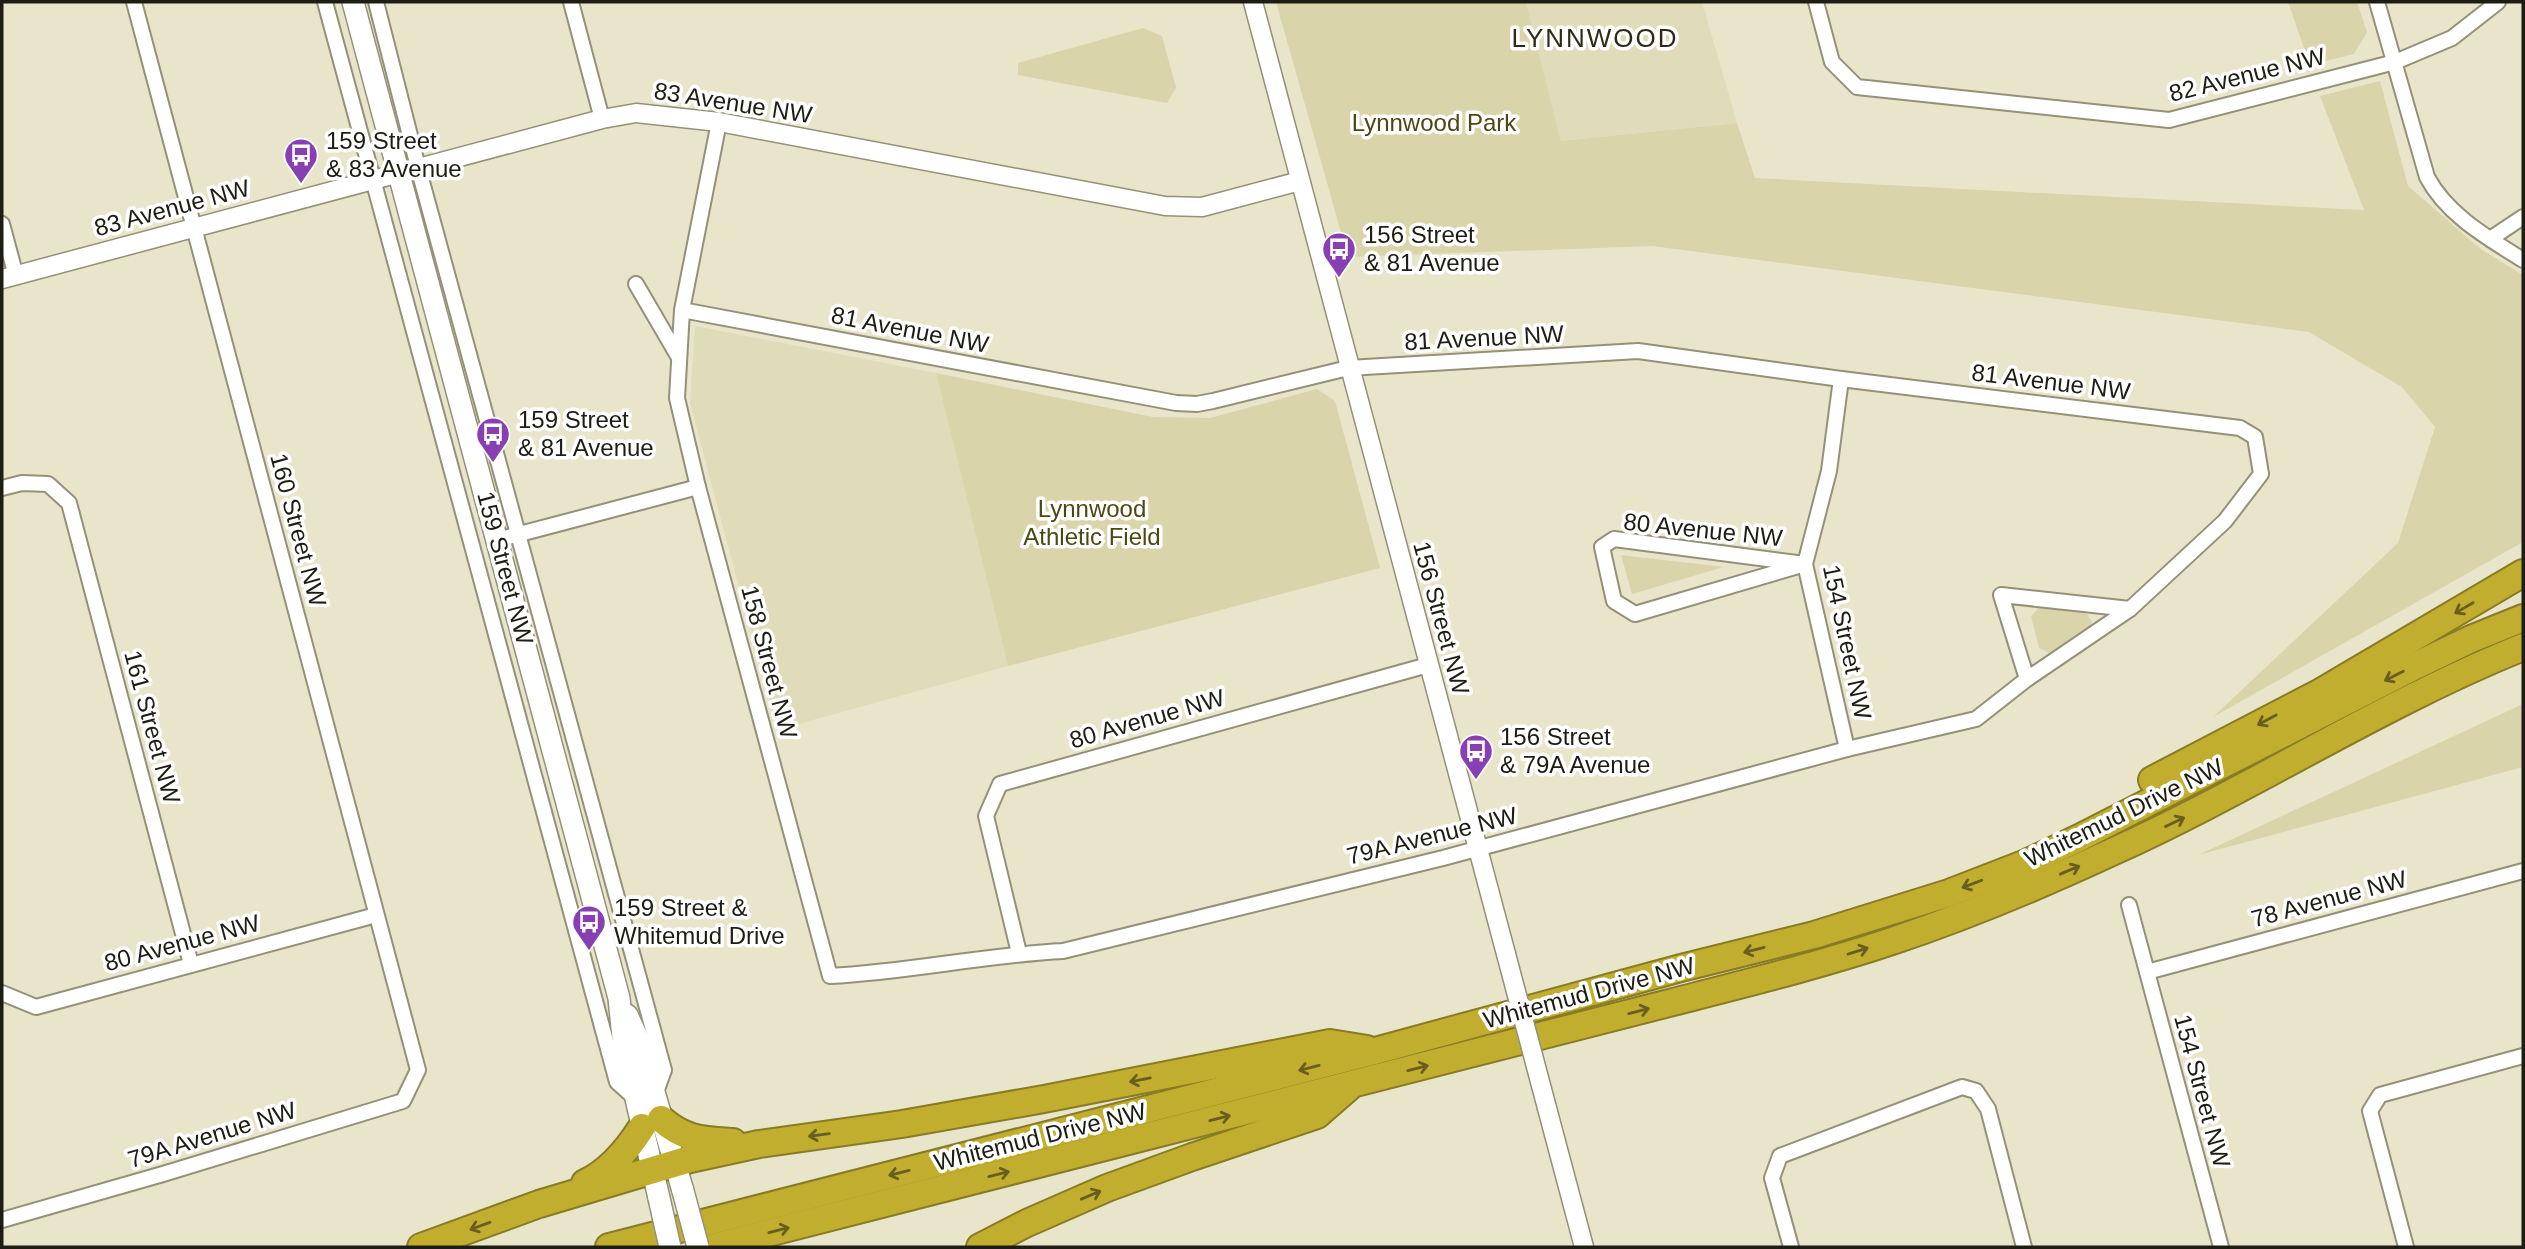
<svg xmlns="http://www.w3.org/2000/svg" width="2525" height="1249" font-family="Arial,sans-serif">
<rect width="100%" height="100%" fill="#e9e5cb"/>
<g fill="#e0dbb9">
<polygon points="1526,2 1702,2 1737,123 1561,141"/>
<polygon points="695,326 936,373 1008,666 777,730 690,403"/>
</g>
<g fill="#dad4aa">
<polygon points="1276,2 1526,2 1561,141 1737,123 1755,178 2364,210 2320,96 2380,81 2408,186 2482,250 2523,275 2523,542 2213,717 2398,543 2435,427 2402,387 2309,332 1652,246 1348,257"/>
<polygon points="2288,2 2357,2 2367,32 2354,54 2310,65"/>
<polygon points="1143,28 1162,36 1176,88 1167,103 1018,75 1018,63"/>
<polygon points="936,373 1153,417 1210,418 1317,389 1335,401 1380,568 1008,666"/>
<polygon points="1621,555 1724,567 1632,594"/>
<polygon points="2039,607 2087,614 2092,622 2090,631 2051,654 2039,648 2031,616"/>
<polygon points="2523,704 2523,767 2198,855"/>
</g>
<g fill="none" stroke-linecap="round" stroke-linejoin="round">
<g stroke="#949178" stroke-width="18">
<g id="minor">
<polyline points="325,2 617,1082 636,1099"/>
<polyline points="376,2 418,167 664,1070 655,1095"/>
<polyline points="571,2 602,119"/>
<polyline points="1816,2 1832,62 1857,87 2169,120 2395,62 2452,38 2498,2"/>
<path d="M2377 2 2427 177C2447 215 2488 238 2523 260"/>
<polyline points="2,224 16,276"/>
<polyline points="2490,239 2523,217"/>
<polyline points="636,284 678,356"/>
<path d="M682 310 1176 403 1197 404 1213 401 1348 368 1638 351 1841 379 2240 428 2255 437 2261 474 2225 521 2130 609 2027 679 1976 719 1847 749 1443 858 1063 951C985 955 908 972 830 976L698 487 677 398 682 310 719 122"/>
<polyline points="1841,379 1829,471 1805,564 1847,749"/>
<polyline points="2,488 22,483 48,484 69,503 191,964"/>
<polygon points="1614,539 1805,564 1635,614 1614,601 1602,547"/>
<polyline points="497,540 698,487"/>
<polyline points="2027,679 2001,595 2130,609"/>
<polyline points="2129,905 2221,1247"/>
<polyline points="1019,953 986,816 1000,784 1428,665"/>
<polyline points="2147,972 2523,871"/>
<polyline points="2,993 36,1007 376,915"/>
<polyline points="2,1220 163,1174 403,1101 418,1070 134,2"/>
<polyline points="1791,1247 1772,1178 1780,1156 1962,1087 1976,1091 1988,1109 2024,1247"/>
<polyline points="2406,1247 2370,1111 2380,1095 2523,1056"/>
</g>
</g>
<g stroke="#949178" stroke-width="21">
<g id="tertiary">
<polyline points="1253,2 1506,954"/>
<polyline points="2,279 602,119 636,113 719,122 1165,206 1202,207 1300,181"/>
<polyline points="1547,1108 1584,1247"/>
</g>
</g>
<g stroke="#949178" stroke-width="24">
<g id="secondary">
<polyline points="353,2 619,998 624,1047 659,1198"/>
<polyline points="627,1015 639,1041 683,1191"/>
</g>
</g>
<g stroke="#887b25" stroke-width="30">
<g id="motorway">
<polyline points="2152,780 2321,692 2523,573"/>
<path d="M661 1119C685 1140 702 1140 733 1142"/>
<path d="M585 1183C609 1172 628 1149 642 1127"/>
<polyline points="421,1247 539,1204 690,1159 759,1144 902,1124 1044,1099 1330,1043 1367,1049"/>
<polyline points="609,1247 1375,1051 1681,968 1814,935 1949,893 2024,864 2079,838 2417,665 2471,639 2523,618"/>
<path d="M713 1247 1673 1002C1747 983 1820 965 1892 941 1967 916 2041 885 2112 852 2252 789 2381 704 2523 647"/>
<polyline points="980,1247 1027,1223 1107,1188 1192,1157 1317,1115 1348,1088"/>
</g>
</g>
<use href="#minor" stroke="#fff" stroke-width="14"/>
<use href="#tertiary" stroke="#fff" stroke-width="18"/>
<use href="#secondary" stroke="#fff" stroke-width="21"/>
<use href="#motorway" stroke="#c1ae2e" stroke-width="26"/>
<g stroke="#949178" stroke-width="21" stroke-linecap="butt">
<polyline id="tertiary-bridge" points="1506,954 1547,1108"/>
</g>
<g stroke="#949178" stroke-width="24" stroke-linecap="butt">
<g id="secondary-bridge">
<polyline points="683,1191 698,1247"/>
<polyline points="659,1198 670,1247"/>
</g>
</g>
<use href="#tertiary-bridge" stroke="#fff" stroke-width="18"/>
<use href="#secondary-bridge" stroke="#fff" stroke-width="21"/>
</g>
<defs><path id="oneway-shaft" d="M-6 0H5M1.5-3L5.5 0L1.5 3" fill="none" stroke-width="1.6" stroke-linecap="round" stroke-linejoin="round" transform="scale(1.75)"/></defs>
<g stroke="#675e1f">
<use href="#oneway-shaft" transform="translate(2464 608) rotate(150)"/>
<use href="#oneway-shaft" transform="translate(2394 676) rotate(153)"/>
<use href="#oneway-shaft" transform="translate(2267 720) rotate(152)"/>
<use href="#oneway-shaft" transform="translate(2175 822) rotate(-26)"/>
<use href="#oneway-shaft" transform="translate(2070 870) rotate(-23)"/>
<use href="#oneway-shaft" transform="translate(1972 884) rotate(159)"/>
<use href="#oneway-shaft" transform="translate(1754 950) rotate(166)"/>
<use href="#oneway-shaft" transform="translate(1858 951) rotate(-17)"/>
<use href="#oneway-shaft" transform="translate(1639 1011) rotate(-14)"/>
<use href="#oneway-shaft" transform="translate(1309 1068) rotate(166)"/>
<use href="#oneway-shaft" transform="translate(1418 1068) rotate(-14)"/>
<use href="#oneway-shaft" transform="translate(1140 1080) rotate(169)"/>
<use href="#oneway-shaft" transform="translate(1220 1118) rotate(-14)"/>
<use href="#oneway-shaft" transform="translate(819 1135) rotate(172)"/>
<use href="#oneway-shaft" transform="translate(899 1173) rotate(166)"/>
<use href="#oneway-shaft" transform="translate(999 1174) rotate(-14)"/>
<use href="#oneway-shaft" transform="translate(1091 1195) rotate(-23)"/>
<use href="#oneway-shaft" transform="translate(480 1226) rotate(160)"/>
<use href="#oneway-shaft" transform="translate(779 1230) rotate(-14)"/>
</g>
<defs>
<g id="bus-pin" transform="scale(1.75)"><path d="M0 17L-7.5 6A9.5 9.5 0 1 1 7.5 6Z" fill="#883fb2" stroke="#fff"/><path d="M-5-6H5V4H4V6H2V4H-2V6H-4V4H-5ZM-3.5-4V0h7V-4ZM-3.5 1.2v1.5H-2V1.2ZM2 1.2v1.5H3.5V1.2Z" fill="#fff"/></g>
</defs>
<g fill-rule="evenodd">
<use href="#bus-pin" x="301" y="155"/>
<use href="#bus-pin" x="1339" y="249"/>
<use href="#bus-pin" x="493" y="434"/>
<use href="#bus-pin" x="1476" y="751"/>
<use href="#bus-pin" x="589" y="922"/>
</g>
<g text-anchor="middle" stroke-width="7" stroke-linejoin="round" paint-order="stroke">
<g font-size="24" fill="#1e1d13" stroke="#fff">
<text transform="translate(2247 75) rotate(-14)" y="8">82 Avenue NW</text>
<text transform="translate(733 103) rotate(9)" y="8">83 Avenue NW</text>
<text transform="translate(172 208) rotate(-15)" y="8">83 Avenue NW</text>
<text transform="translate(910 330) rotate(11)" y="8">81 Avenue NW</text>
<text transform="translate(1484 338) rotate(-3)" y="8">81 Avenue NW</text>
<text transform="translate(2051 382) rotate(7)" y="8">81 Avenue NW</text>
<text transform="translate(298 530) rotate(75)" y="8">160 Street NW</text>
<text transform="translate(1703 530) rotate(6)" y="8">80 Avenue NW</text>
<text transform="translate(505 568) rotate(75)" y="8">159 Street NW</text>
<text transform="translate(1441 618) rotate(75)" y="8">156 Street NW</text>
<text transform="translate(1847 642) rotate(78)" y="8">154 Street NW</text>
<text transform="translate(769 662) rotate(75)" y="8">158 Street NW</text>
<text transform="translate(1147 719) rotate(-16)" y="8">80 Avenue NW</text>
<text transform="translate(152 727) rotate(75)" y="8">161 Street NW</text>
<text transform="translate(2124 813) rotate(-26)" y="8">Whitemud Drive NW</text>
<text transform="translate(1432 836) rotate(-14)" y="8">79A Avenue NW</text>
<text transform="translate(2329 899) rotate(-15)" y="8">78 Avenue NW</text>
<text transform="translate(182 943) rotate(-15)" y="8">80 Avenue NW</text>
<text transform="translate(1589 993) rotate(-15)" y="8">Whitemud Drive NW</text>
<text transform="translate(2202 1091) rotate(75)" y="8">154 Street NW</text>
<text transform="translate(212 1135) rotate(-17)" y="8">79A Avenue NW</text>
<text transform="translate(1040 1137) rotate(-14)" y="8">Whitemud Drive NW</text>
</g>
<g font-size="24" fill="#4e4713" stroke="#fff">
<text x="1434" y="131">Lynnwood Park</text>
<text x="1092" y="517">Lynnwood<tspan x="1092" dy="28">Athletic Field</tspan></text>
</g>
<g font-size="24" fill="#1e1d13" stroke="#fff" text-anchor="start">
<text x="326" y="149">159 Street<tspan x="326" dy="28">&amp; 83 Avenue</tspan></text>
<text x="1364" y="243">156 Street<tspan x="1364" dy="28">&amp; 81 Avenue</tspan></text>
<text x="518" y="428">159 Street<tspan x="518" dy="28">&amp; 81 Avenue</tspan></text>
<text x="1500" y="745">156 Street<tspan x="1500" dy="28">&amp; 79A Avenue</tspan></text>
<text x="614" y="916">159 Street &amp;<tspan x="614" dy="28">Whitemud Drive</tspan></text>
</g>
<g font-size="26" letter-spacing="2" fill="#2f2b16" stroke="#fff">
<text x="1595" y="47">LYNNWOOD</text>
</g>
</g>
<rect width="2525" height="1249" fill="none" stroke="#1e1d13" stroke-width="7"/>
</svg>
